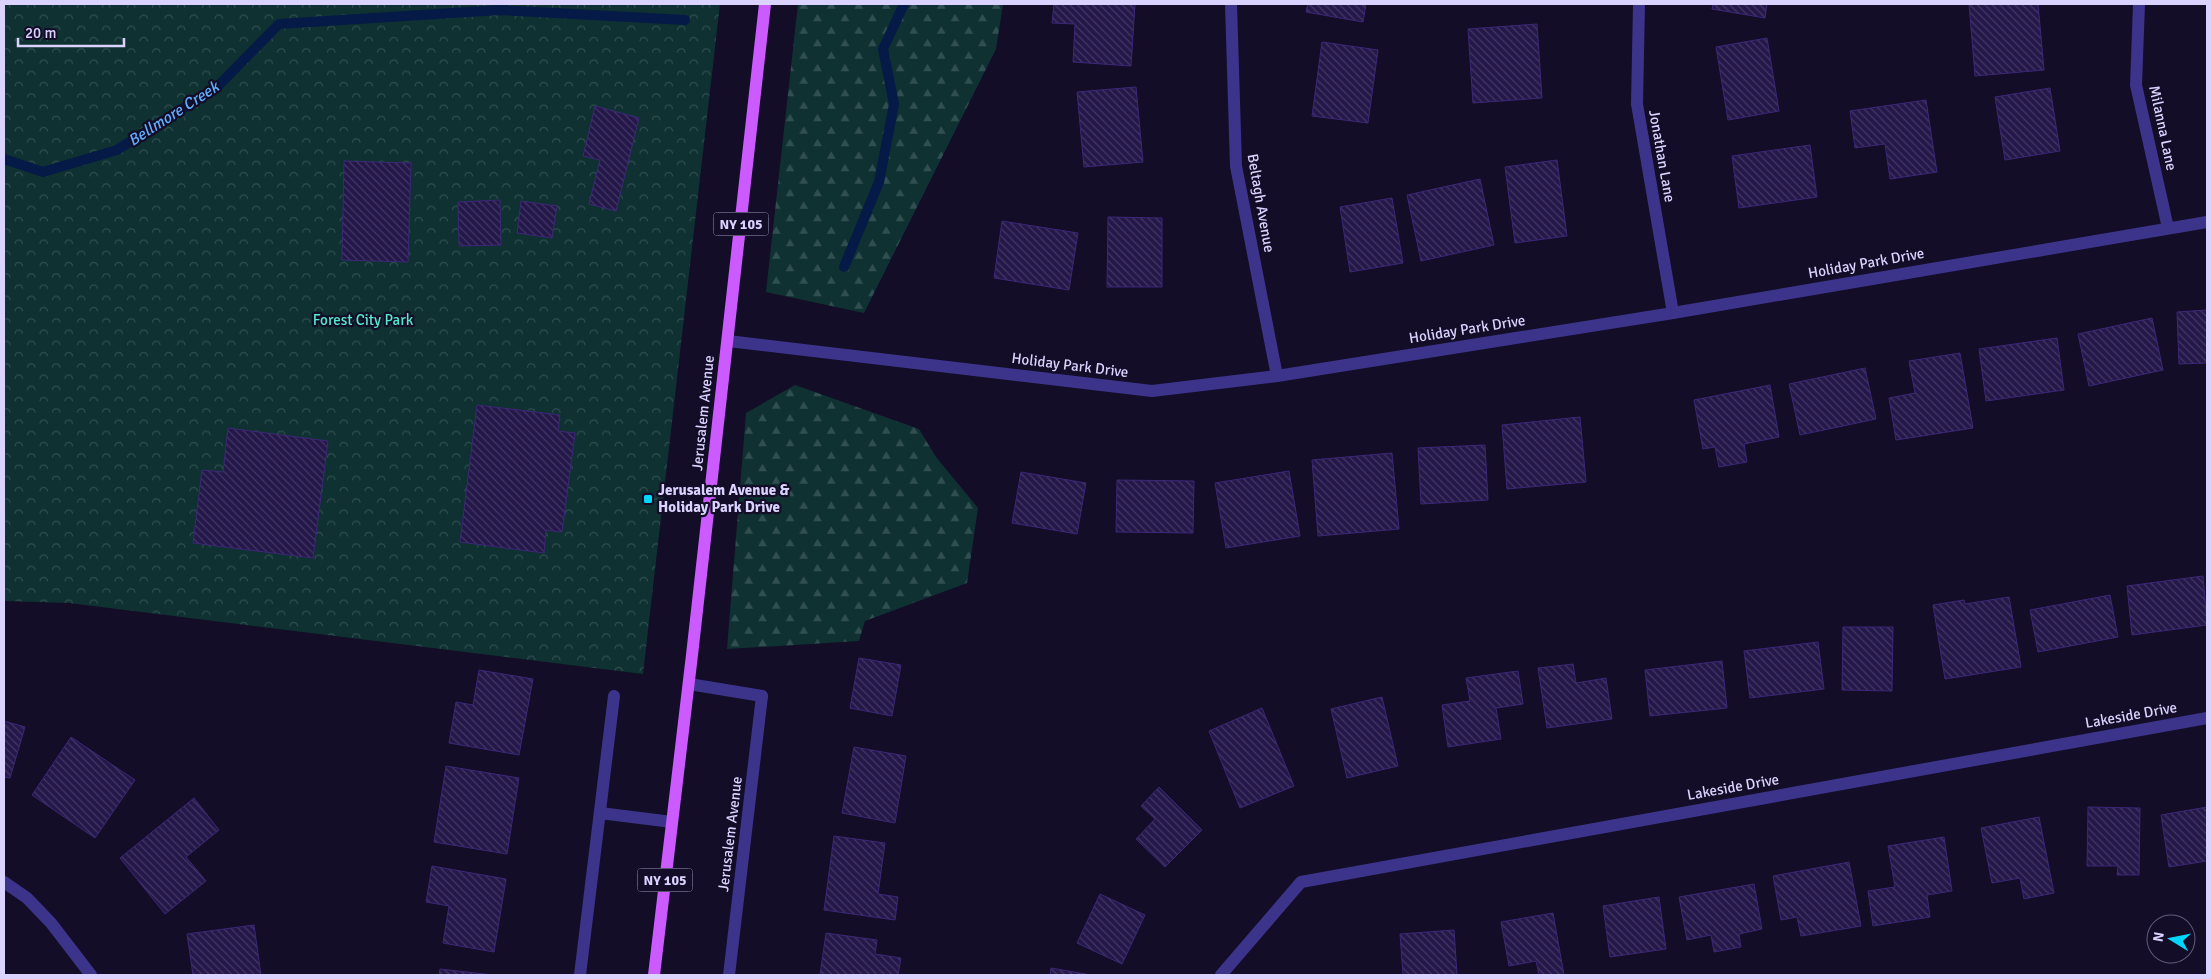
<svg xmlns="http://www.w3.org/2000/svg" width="2211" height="979" font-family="Signika,sans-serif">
<defs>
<pattern id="forest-firs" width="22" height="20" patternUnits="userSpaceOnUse" patternTransform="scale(1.25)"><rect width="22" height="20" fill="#0f3131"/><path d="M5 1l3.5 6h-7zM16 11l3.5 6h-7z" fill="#314e50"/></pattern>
<pattern id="park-crowns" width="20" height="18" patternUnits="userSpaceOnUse" patternTransform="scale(1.25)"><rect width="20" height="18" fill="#0f3131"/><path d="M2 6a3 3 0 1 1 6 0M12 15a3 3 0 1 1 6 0" fill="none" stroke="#314e50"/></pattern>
<pattern id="building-back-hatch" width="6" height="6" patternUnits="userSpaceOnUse" patternTransform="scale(1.25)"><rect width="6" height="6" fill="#241749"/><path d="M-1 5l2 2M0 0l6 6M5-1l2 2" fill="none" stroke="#433864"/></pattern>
</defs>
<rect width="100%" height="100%" fill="#130d27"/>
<g fill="url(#forest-firs)">
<polygon points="798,4 1003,4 996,49 864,313 766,292"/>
<polygon points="795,385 919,429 936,457 978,508 967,583 865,621 859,641 727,649 746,413"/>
</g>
<polygon fill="url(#park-crowns)" points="4,4 720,4 643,674 69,603 4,601"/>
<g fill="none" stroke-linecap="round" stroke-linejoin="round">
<g stroke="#051a47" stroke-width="10">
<polyline points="4,159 43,172 117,150 217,87 279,24 500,10 685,20"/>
<polyline points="844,267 879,182 894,104 883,49 904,4"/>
</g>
</g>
<g fill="url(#building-back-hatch)" stroke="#3c2778">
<polygon points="1054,4 1135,4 1131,66 1073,62 1075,24 1052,23"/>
<polygon points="1308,4 1366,4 1363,22 1306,12"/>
<polygon points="1713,4 1767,4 1765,18 1712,9"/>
<polygon points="1969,4 2038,4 2044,70 1975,76"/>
<polygon points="1537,24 1542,98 1473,103 1468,29"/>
<polygon points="1767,38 1779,111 1728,120 1716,47"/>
<polygon points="1322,42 1378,50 1368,123 1312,116"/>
<polygon points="1136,87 1143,162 1084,167 1077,92"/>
<polygon points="2050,88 2060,151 2005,160 1995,97"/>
<polygon points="1926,100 1937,172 1890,179 1885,144 1855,148 1850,111"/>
<polygon points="595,106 639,118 616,211 589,204 600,160 583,156"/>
<polygon points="1810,145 1817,197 1739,208 1732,156"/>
<polygon points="1557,160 1567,236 1515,243 1505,167"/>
<polygon points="344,161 411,163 408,262 342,260"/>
<polygon points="1480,179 1494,245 1421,261 1407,195"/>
<polygon points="1392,198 1403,263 1350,272 1340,207"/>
<polygon points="500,200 501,245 459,246 458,202"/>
<polygon points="521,201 557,206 552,238 517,233"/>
<polygon points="1108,217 1162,218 1162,287 1107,287"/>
<polygon points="1002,221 1078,233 1069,290 994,278"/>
<polygon points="2207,310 2207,363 2179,364 2177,312"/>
<polygon points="2152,318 2163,370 2089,386 2078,334"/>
<polygon points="2057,338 2064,390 1986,401 1979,349"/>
<polygon points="1960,353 1973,428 1896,440 1889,398 1915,393 1909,361"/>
<polygon points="1865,368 1876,419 1800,435 1789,384"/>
<polygon points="1770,385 1779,437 1744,444 1747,462 1719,467 1715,447 1703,449 1694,400"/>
<polygon points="477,405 560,415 558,431 575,433 562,532 546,530 544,553 460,542"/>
<polygon points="1580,417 1586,482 1507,489 1502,425"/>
<polygon points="228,428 328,441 313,558 193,543 202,470 223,472"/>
<polygon points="1485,445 1488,500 1421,504 1418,448"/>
<polygon points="1392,453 1399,529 1318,536 1312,460"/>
<polygon points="1289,471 1300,536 1226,548 1215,483"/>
<polygon points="1021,472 1086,483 1077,534 1012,523"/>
<polygon points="1117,480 1194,481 1193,533 1116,532"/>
<polygon points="2203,576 2207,625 2132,635 2127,586"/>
<polygon points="2110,595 2118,637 2038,652 2030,610"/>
<polygon points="2009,597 2021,667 1945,679 1933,605 1964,600 1965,604"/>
<polygon points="1843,627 1893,627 1892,691 1842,690"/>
<polygon points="1818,642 1824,689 1750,698 1744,651"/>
<polygon points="859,658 901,665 892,716 850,708"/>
<polygon points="1722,661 1727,708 1650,716 1645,670"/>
<polygon points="1573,664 1576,683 1606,678 1612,719 1547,728 1538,668"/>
<polygon points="479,670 533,679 519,755 449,743 456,702 473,705"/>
<polygon points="1518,671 1523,704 1496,708 1501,739 1448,747 1442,705 1470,701 1466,678"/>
<polygon points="1382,697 1398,766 1347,778 1331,709"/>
<polygon points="1262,708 1294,786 1240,808 1209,731"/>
<polygon points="4,721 25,727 10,778 4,777"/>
<polygon points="71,737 135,780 95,838 32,795"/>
<polygon points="854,747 906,756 895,823 842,813"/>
<polygon points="446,766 519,778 507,854 434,842"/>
<polygon points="1159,787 1202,830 1165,867 1136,839 1155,819 1141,806"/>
<polygon points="194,798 219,830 186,857 206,881 165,914 120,858"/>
<polygon points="2088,807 2140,808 2139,875 2117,875 2118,866 2087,866"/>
<polygon points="2207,807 2207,861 2169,867 2161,815"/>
<polygon points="2039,817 2054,893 2024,899 2020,878 1992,883 1981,828"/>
<polygon points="834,836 885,843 878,894 898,897 895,920 824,910"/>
<polygon points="1944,837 1952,891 1927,895 1930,917 1873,926 1868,891 1895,887 1888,846"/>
<polygon points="1849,862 1861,926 1801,936 1797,917 1781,920 1773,876"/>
<polygon points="432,866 506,879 494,952 443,943 449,906 426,902"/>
<polygon points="1754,884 1762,929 1739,934 1741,947 1714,952 1711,935 1687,940 1679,897"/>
<polygon points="1100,894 1145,915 1122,964 1077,943"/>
<polygon points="1659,897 1666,949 1610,957 1603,906"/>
<polygon points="1553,913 1564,975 1539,975 1536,961 1509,966 1501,922"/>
<polygon points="254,925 261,975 193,975 187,934"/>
<polygon points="1454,930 1457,975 1403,975 1400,934"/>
<polygon points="826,933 877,940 875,954 901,958 898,975 820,975"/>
<polygon points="1051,968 1091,975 1050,975"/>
<polygon points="440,969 493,975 439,975"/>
</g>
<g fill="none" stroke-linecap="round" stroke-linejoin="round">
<g stroke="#3c348a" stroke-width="12">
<polyline points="689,684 762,696"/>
<polyline points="600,813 672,822"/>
</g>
<g stroke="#3c348a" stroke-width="12">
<polyline points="1231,4 1236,166 1277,376"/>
<polyline points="1639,4 1637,104 1673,313"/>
<polyline points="2139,4 2136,85 2168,228"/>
<polyline points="728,341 1152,391 1277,376 1673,313 2207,222"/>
<polyline points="4,882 27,898 51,923 91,975"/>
<polyline points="580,975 614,696"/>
<polyline points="729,975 762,696"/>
<polyline points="1221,975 1301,882 2207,718"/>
</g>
<polyline stroke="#cb5aff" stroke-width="12" points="654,975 692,655 765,4"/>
</g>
<rect fill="#00d6fe" stroke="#130d27" stroke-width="2" x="643" y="494" width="10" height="10" rx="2.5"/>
<g text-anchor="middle" stroke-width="4.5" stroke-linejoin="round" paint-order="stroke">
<g fill="#130d27" stroke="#9e98be" stroke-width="1">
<rect x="713.5" y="212.5" width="55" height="23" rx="4"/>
<rect x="637.5" y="868.5" width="55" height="23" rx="4"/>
</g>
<g font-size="14" font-weight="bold" fill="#dad3ff">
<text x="741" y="229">NY 105</text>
<text x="665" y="885">NY 105</text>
</g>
<g font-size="15" fill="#dad3ff" stroke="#130d27">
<text transform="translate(2163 128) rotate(78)" y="5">Milanna Lane</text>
<text transform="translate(1662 156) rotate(80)" y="5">Jonathan Lane</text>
<text transform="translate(1261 203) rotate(80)" y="5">Beltagh Avenue</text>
<text transform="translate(1866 263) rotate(-10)" y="5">Holiday Park Drive</text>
<text transform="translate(1467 329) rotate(-9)" y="5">Holiday Park Drive</text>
<text transform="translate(1070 365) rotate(7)" y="5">Holiday Park Drive</text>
<text transform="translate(703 413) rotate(-84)" y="5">Jerusalem Avenue</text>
<text transform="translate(2131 715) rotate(-10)" y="5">Lakeside Drive</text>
<text transform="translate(1733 787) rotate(-10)" y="5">Lakeside Drive</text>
<text transform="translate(730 834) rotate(-83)" y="5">Jerusalem Avenue</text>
</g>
<g font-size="15" fill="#53eacd" stroke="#130d27">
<text x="363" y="325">Forest City Park</text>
</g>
<g font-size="15" font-weight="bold" fill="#dad3ff" stroke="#130d27" text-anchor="start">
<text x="658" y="495">Jerusalem Avenue &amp;<tspan x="658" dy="17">Holiday Park Drive</tspan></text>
</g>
<g font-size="16" font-style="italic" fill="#61adff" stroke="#130d27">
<text transform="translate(173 113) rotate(-33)" y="6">Bellmore Creek</text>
</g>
</g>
<rect width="2211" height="979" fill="none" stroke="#dad3ff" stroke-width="10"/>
<g transform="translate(2171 939) rotate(280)"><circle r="24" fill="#130d27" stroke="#635c7d"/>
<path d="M0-4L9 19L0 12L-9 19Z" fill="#00d6fe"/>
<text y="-8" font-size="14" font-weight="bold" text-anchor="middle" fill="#dad3ff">N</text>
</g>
<path d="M18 38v8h106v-8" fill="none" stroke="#dad3ff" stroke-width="2.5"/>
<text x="25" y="38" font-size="15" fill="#dad3ff" stroke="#130d27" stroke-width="4" paint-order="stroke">20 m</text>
</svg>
